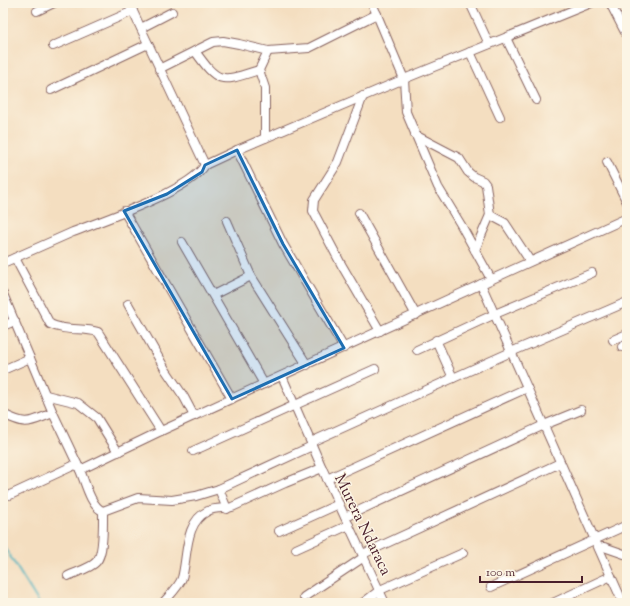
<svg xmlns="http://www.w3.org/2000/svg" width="630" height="606" font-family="'Sorts Mill Goudy',serif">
<rect width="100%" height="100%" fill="#fcf5e5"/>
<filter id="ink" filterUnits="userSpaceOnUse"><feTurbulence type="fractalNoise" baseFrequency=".025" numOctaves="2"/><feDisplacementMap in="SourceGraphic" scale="8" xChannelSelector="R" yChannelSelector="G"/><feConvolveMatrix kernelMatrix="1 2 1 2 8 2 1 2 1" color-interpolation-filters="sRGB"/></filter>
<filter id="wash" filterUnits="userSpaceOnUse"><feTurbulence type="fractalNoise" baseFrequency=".012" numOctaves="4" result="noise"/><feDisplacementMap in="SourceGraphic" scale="16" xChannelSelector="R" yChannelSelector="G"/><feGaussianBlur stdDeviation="0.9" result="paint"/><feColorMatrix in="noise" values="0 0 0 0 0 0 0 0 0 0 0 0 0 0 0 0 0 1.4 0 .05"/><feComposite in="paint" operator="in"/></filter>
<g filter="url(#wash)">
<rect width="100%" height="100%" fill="#f4dec0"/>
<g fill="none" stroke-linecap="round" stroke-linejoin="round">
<polyline stroke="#43b1be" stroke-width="2" points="3,545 39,603"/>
</g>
</g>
<g filter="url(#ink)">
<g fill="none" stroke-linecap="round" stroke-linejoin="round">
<g stroke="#86625f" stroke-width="10">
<g id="minor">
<polyline points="129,3 205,165 237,150 404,79 591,3"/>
<polyline points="372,3 404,79 406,112 438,187 461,225 491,279"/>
<polyline points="470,3 489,44"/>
<polyline points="610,3 627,36"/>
<polyline points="37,11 54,3"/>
<polyline points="141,28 172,12"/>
<polyline points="506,38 536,100"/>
<polyline points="53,46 133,11"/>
<path d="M195 51C219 85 221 82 259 70"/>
<polyline points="470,52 500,117"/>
<polyline points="159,69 213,42 223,41 239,44 268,51 309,48 377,14"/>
<polyline points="51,90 148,44"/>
<polyline points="363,96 338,162 314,200 313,211 341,264 380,331"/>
<polyline points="415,135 459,158 468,172 474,177 483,181 486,185 490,215"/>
<polyline points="265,138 265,88 259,70 268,51"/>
<polyline points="237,150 283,244 344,348"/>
<polyline points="607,162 627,202"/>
<polyline points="124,211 232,399"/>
<polyline points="359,213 416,315"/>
<polyline points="227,221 251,276 307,365"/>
<polyline points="182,242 264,384"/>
<polyline points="475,250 490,215 505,223 530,261"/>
<path d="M15 258 50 324C66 332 83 327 98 332L161 431"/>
<path d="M3 263C26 253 50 242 73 232 103 220 190 191 205 165"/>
<polyline points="481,284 623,603"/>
<polyline points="3,294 53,413 80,470 161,431 512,270 627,218"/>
<polyline points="213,295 251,276"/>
<polyline points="128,304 165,369 184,397 194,416"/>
<polyline points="3,326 15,321"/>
<polyline points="436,340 453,378"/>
<polyline points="613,340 627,334"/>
<polyline points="622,347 627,344"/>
<polyline points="417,350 495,314 592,273"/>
<polyline points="3,370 30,358"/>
<polyline points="282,376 322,468"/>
<polyline points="46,395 78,403 97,418 118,452"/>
<path d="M3 414C28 426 27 423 53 413"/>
<polyline points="311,442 511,352 627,302"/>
<polyline points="193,451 375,369"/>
<path d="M80 470C85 482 91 507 103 511L138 498 172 500 196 496 219 489"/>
<polyline points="327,479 527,388"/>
<polyline points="10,495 77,464"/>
<polyline points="227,509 219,489 312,446"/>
<polyline points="345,517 544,425 581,410"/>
<polyline points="279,531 339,504"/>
<polyline points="599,548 604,547 627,555"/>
<polyline points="296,549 349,525"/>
<polyline points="363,554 560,463"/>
<path d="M68 576C76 572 91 568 96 562 104 555 103 522 103 511"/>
<polyline points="491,587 627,525"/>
<polyline points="304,597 364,557"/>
<path d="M163 603C169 596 179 587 182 578 188 557 184 522 208 511 215 507 225 509 232 507L285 483 322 468 385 603"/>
<polyline points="363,603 380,590 463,553"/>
<polyline points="553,603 611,576"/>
</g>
</g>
<use href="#minor" stroke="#fff" stroke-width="8"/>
</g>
</g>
<path fill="#1f6fb2" fill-opacity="0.2" stroke="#1f6fb2" stroke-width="3" stroke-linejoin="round" d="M237 150 283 244 344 348 232 399 124 211 167 194 202 172 205 165Z"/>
<g text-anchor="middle" stroke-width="3" stroke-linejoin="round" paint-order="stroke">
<g font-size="16" fill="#4a1f2b" stroke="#fcf5e5">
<text transform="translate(364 524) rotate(64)" y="6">Murera Ndaraca</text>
</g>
</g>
<rect width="630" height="606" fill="none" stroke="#fcf5e5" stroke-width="16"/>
<path d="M480 576v6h102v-6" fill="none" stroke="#4a1f2b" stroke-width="2"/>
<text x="486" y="576" font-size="12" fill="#4a1f2b" stroke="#fcf5e5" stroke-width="3" paint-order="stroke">100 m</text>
</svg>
